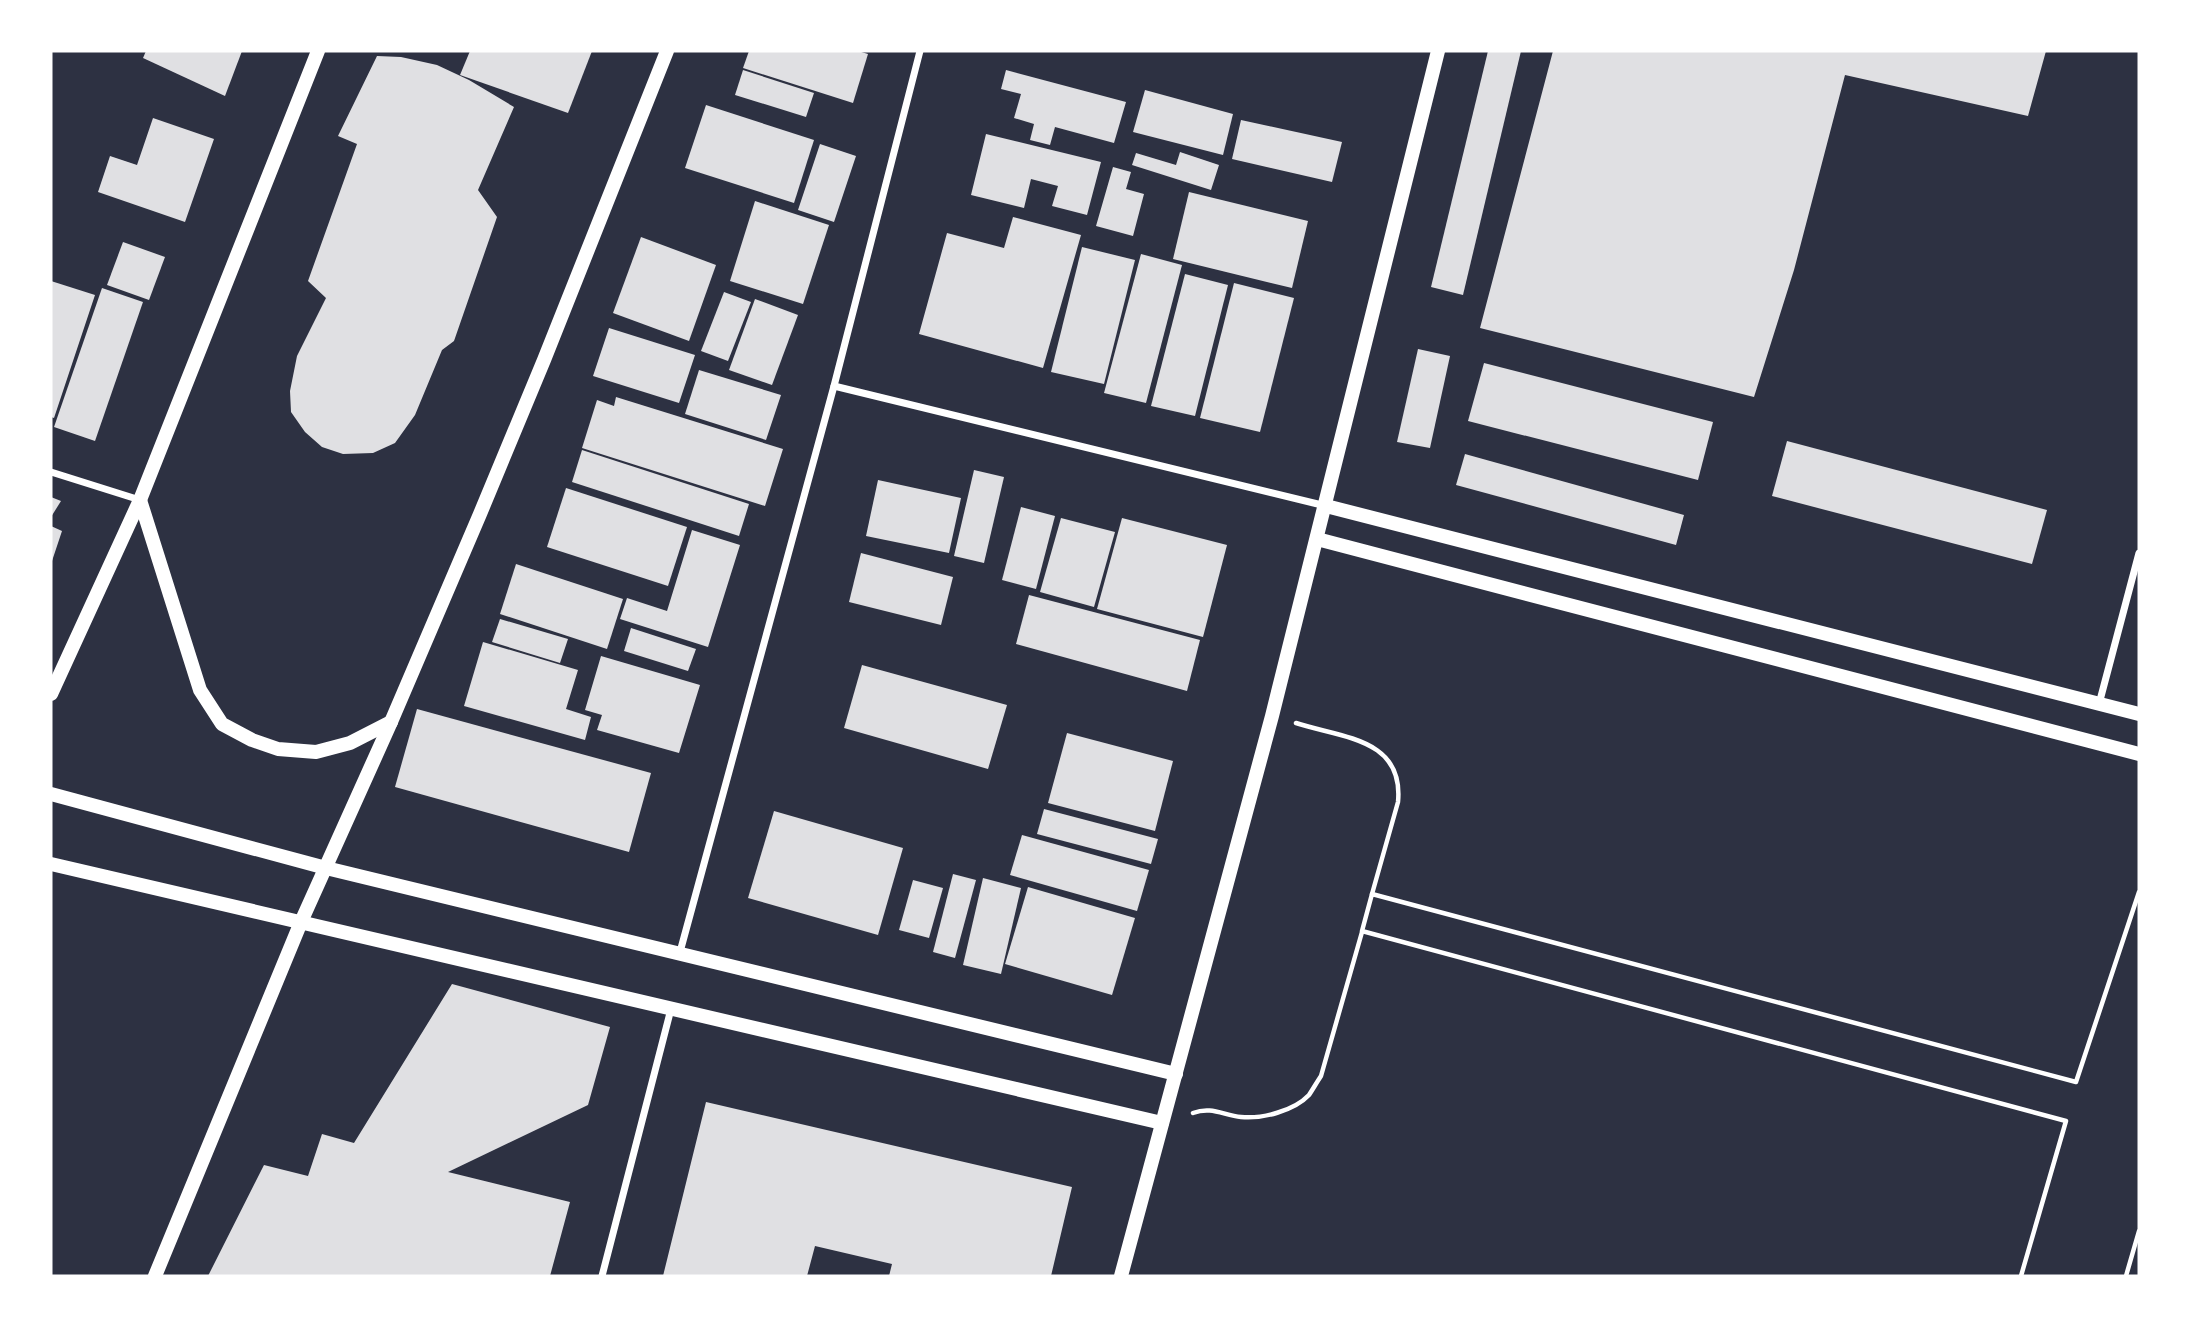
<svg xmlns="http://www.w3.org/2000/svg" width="2190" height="1327" font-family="'Noto Sans',sans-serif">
<rect width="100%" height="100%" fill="#2d3142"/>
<g fill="#e0e0e3">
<polygon points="146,51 242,51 225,96 143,58"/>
<polygon points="470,51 592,51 568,113 460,75"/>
<polygon points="749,51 858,51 868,54 853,103 743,68"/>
<polygon points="1488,51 1521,51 1463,295 1431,287"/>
<polygon points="1553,51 2046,51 2028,116 1845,75 1794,270 1754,397 1480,328"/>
<polygon points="377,56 401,57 437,65 469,80 514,107 478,190 497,217 454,341 442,350 415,415 395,443 373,453 343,454 322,447 305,432 291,412 290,391 297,356 326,298 308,281 357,144 338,136"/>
<polygon points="743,70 814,93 806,117 735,95"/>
<polygon points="1006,70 1126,102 1114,143 1055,127 1050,145 1030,140 1034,124 1014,118 1021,94 1001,89"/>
<polygon points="1145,90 1233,114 1223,155 1133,132"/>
<polygon points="706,105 814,140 794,203 685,168"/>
<polygon points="153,118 214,139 185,222 98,192 110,156 137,165"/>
<polygon points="1241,120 1342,142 1332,182 1232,159"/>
<polygon points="986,134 1101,162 1087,215 1052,206 1058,186 1031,179 1024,208 971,195"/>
<polygon points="820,144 856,156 834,222 798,210"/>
<polygon points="1180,152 1219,165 1211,190 1132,165 1136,153 1176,165"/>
<polygon points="1113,167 1131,172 1126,189 1144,194 1133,236 1096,226"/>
<polygon points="1189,192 1308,221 1292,288 1173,259"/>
<polygon points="755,201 829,225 803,304 730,281"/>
<polygon points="1013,217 1081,235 1043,368 919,334 947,233 1004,248"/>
<polygon points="641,237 716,265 689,341 613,313"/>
<polygon points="123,242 165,257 149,300 107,285"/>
<polygon points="1082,247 1135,260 1104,384 1051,372"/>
<polygon points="1141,254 1182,265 1146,403 1104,393"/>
<polygon points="1185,274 1228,285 1195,416 1151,406"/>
<polygon points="51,281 95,295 54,418 51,417"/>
<polygon points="1234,283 1294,298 1260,432 1200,418"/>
<polygon points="102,288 143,302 95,441 54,427"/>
<polygon points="724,292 751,302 728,361 701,351"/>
<polygon points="755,299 798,315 772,385 729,370"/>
<polygon points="609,328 695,355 679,403 593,376"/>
<polygon points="1418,349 1450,356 1430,448 1397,442"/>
<polygon points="1484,363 1713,422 1698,480 1468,421"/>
<polygon points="699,370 781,395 766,440 685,414"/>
<polygon points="616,397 783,449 765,506 582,448 597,400 614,406"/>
<polygon points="1787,441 2047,510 2032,564 1772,496"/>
<polygon points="582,450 749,504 739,536 572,482"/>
<polygon points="1465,454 1684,515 1676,545 1456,485"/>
<polygon points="974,470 1004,477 984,563 954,556"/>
<polygon points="878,480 961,498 949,553 866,536"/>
<polygon points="566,488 687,527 668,586 547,547"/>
<polygon points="51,497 61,501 51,517"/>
<polygon points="1021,507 1055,516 1036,589 1002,580"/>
<polygon points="1061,518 1115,532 1094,607 1040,592"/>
<polygon points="1122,518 1227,545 1203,637 1097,609"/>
<polygon points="51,526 62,531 51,564"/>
<polygon points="692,530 740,545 708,647 620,619 627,598 667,611"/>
<polygon points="861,553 953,577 941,625 849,602"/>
<polygon points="516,564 623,599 607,649 500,614"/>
<polygon points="1029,595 1200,640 1187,691 1016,644"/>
<polygon points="500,619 568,639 560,663 492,642"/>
<polygon points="631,628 696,649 688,671 624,651"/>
<polygon points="483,642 578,670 566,709 591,717 585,740 464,706"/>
<polygon points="601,656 700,685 679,753 597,730 602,715 585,710"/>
<polygon points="862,665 1007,705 988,769 844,728"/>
<polygon points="417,709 651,773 629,852 395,787"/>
<polygon points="1067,733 1173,761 1155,831 1048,803"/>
<polygon points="1044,809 1158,839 1151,864 1037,834"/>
<polygon points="774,811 903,848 878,935 748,898"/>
<polygon points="1022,835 1149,870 1137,911 1010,875"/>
<polygon points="953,874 976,880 955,958 933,952"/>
<polygon points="983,878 1021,888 1001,974 963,965"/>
<polygon points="913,880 943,888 929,938 899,930"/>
<polygon points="1028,887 1135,918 1112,995 1005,964"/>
<polygon points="452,984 610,1027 588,1105 448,1172 570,1202 550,1276 208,1276 264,1165 308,1176 322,1134 354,1143"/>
<polygon points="706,1102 1072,1187 1051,1276 889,1276 892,1264 815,1246 807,1276 663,1276"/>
</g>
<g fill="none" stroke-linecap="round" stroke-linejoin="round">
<g stroke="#fff" stroke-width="4.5">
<path d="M1296 723C1342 738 1404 738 1398 802L1372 894"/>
<path d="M1193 1113C1211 1106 1223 1115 1241 1117 1262 1119 1294 1111 1309 1095 1313 1089 1317 1082 1321 1076L1362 932"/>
<polyline points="2021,1276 2066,1121 1362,931 1372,894 2076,1082 2139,892"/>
<polyline points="2126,1276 2139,1231"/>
</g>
<g stroke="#fff" stroke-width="7">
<polyline points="834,386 1326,506"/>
<polyline points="51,472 140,500"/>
<polyline points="2099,704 2139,553"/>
<polyline points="680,952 834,386 920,51"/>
<polyline points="602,1276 671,1009"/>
</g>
<g stroke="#fff" stroke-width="14">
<polyline points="140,500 200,690 222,724 252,740 278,749 316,752 350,743 391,722"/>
<polyline points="1326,506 2139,714"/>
<polyline points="1317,539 2139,754"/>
<polyline points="51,694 140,500 318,51"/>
<polyline points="51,794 326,868 1176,1074"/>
<polyline points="51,864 1162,1123"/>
<polyline points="155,1276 301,922 391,722 480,514 544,360 667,51"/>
<polyline points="1121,1276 1272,716 1438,51"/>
</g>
</g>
<rect width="2190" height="1327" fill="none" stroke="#ffffff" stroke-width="105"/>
</svg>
